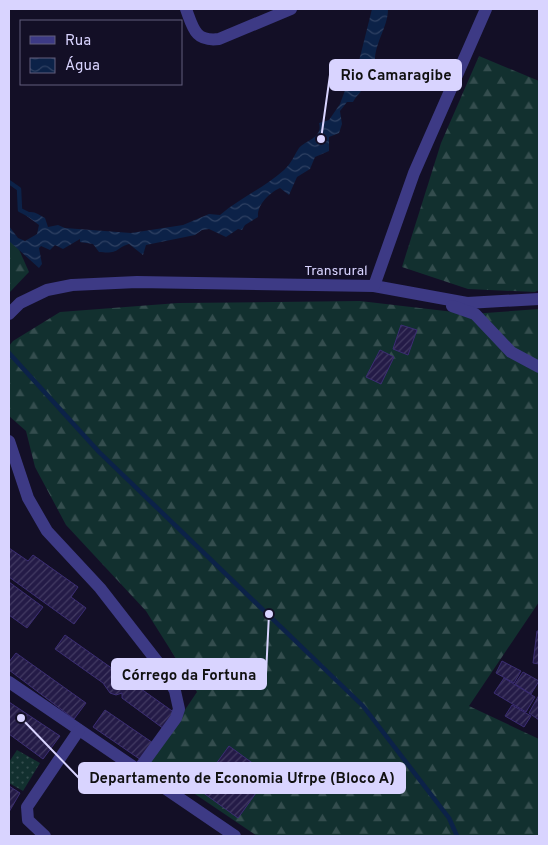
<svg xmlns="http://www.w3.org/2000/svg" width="548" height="845" font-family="Overpass,sans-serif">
<defs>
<pattern id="forest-firs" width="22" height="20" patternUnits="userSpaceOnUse" patternTransform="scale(1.25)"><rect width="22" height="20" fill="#12302f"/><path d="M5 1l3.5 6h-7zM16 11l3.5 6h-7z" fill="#344d4e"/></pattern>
<pattern id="park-dots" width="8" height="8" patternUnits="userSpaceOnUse" patternTransform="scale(1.25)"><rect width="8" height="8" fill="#12302f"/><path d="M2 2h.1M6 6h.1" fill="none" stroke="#344d4e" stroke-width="1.8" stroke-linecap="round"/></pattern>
<pattern id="water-waves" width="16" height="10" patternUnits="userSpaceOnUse" patternTransform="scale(1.25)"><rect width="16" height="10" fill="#0c2248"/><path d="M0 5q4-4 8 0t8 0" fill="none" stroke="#2f4163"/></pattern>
<pattern id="building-hatch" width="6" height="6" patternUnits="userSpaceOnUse" patternTransform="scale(1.25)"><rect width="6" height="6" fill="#241b47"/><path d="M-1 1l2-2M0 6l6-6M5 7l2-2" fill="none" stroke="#433b63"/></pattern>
</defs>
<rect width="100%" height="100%" fill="#130f26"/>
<g fill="url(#forest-firs)">
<polygon points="479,56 539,81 539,290 535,292 468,289 402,267 441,143"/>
<polygon points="9,227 29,272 9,293"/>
<polygon points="360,301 471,314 539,309 539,602 469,706 539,739 539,836 257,836 149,763 197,692 146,611 66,525 35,467 26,431 9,416 9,346 13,341 60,312 178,303"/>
</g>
<polygon fill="url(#park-dots)" points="17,750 40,763 23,791 9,783 9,762"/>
<path fill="url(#water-waves)" d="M372 9H388C388 28 374 43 375 63L366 65V73L358 78C364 96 361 88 353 102H347L340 111 342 124 339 133 329 137V151L315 157 310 169 297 177 289 195 280 188C269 193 257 205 258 217L245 225 242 230 238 229 226 237 209 229 202 230 195 235 146 245 143 255 129 244C114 249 120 254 99 252L93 244 80 242V239L63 249 55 245 50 250 41 246 39 248 42 264 39 268 9 241V226L18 238 25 241 37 234 39 225 24 214C32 209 38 214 45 218L48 227 58 225 65 228 131 233 183 225 209 214 220 215C240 198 264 188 284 170 292 163 294 155 299 148 306 140 323 138 319 123L329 120 340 104 355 63 359 61Z"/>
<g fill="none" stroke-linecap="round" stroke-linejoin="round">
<g stroke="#0c2248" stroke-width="4.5">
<polyline points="9,182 19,189 20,210 30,215"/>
<polyline points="9,353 99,452 363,706 449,818 457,836"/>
</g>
</g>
<g fill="url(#building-hatch)" stroke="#3b2d73">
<polygon points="401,325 417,330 408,355 393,349"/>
<polygon points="380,350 394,357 381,384 366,377"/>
<polygon points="9,548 28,561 33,555 78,587 71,597 86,608 74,624 9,577"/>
<polygon points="9,582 43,607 27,628 9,615"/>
<polygon points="537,631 539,631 539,664 533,663"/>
<polygon points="65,635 175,713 164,729 122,698 122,693 116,695 110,693 103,683 55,649"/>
<polygon points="16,653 86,703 74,719 9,670 9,662"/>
<polygon points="502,661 521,671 514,683 496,673"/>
<polygon points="523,672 539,681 531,694 515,684"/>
<polygon points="504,678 535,697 526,712 494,693"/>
<polygon points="539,695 539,720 529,713"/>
<polygon points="9,702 60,736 43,759 9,734"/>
<polygon points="512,705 531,716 524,727 505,716"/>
<polygon points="105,710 156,745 144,762 93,727"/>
<polygon points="229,746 269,775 238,818 198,789"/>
<polygon points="9,786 20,793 9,812"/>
</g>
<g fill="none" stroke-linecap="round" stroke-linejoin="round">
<g stroke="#3d3a85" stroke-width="12">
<path d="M186 9C193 28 195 42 219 39L291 9"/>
<polyline points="374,286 467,303 539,299"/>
<polyline points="452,306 475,314 511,352 539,367"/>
<polyline points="9,314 20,303 47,290 72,285 137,282 374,286 414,173 486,9"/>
<polyline points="9,441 28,498 47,531 100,588 163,669 175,691 179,709 176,718 139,769"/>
<polyline points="9,682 235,836"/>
<polyline points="45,836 28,820 27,807 79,730"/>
</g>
</g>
<g text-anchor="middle" stroke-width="4.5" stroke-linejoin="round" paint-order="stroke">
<g font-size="14" fill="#d9d4ff" stroke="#130f26">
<text x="336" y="275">Transrural</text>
</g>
</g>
<path fill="none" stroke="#d9d4ff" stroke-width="2" d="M321 139L330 75M269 614L266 674M21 718L79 778"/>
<g fill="#d9d4ff" stroke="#130f26" stroke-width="2">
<circle cx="321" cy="139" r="5"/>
<circle cx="269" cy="614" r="5"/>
<circle cx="21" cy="718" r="5"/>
</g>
<g fill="#d9d4ff" stroke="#d9d4ff" stroke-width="2">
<rect x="330" y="60" width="131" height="30" rx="5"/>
<rect x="112" y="659" width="154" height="30" rx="5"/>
<rect x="79" y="763" width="326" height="30" rx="5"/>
</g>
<g font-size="15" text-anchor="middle" font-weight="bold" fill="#111">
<text x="396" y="80">Rio Camaragibe</text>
<text x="189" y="680">Córrego da Fortuna</text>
<text x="242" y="783">Departamento de Economia Ufrpe (Bloco A)</text>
</g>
<rect width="548" height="845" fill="none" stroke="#d9d4ff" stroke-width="20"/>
<rect x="20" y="20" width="162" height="65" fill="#130f26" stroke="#625e7d"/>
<rect x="30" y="36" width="25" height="8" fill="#3d3a85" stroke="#625e7d"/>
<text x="65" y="45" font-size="15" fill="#d9d4ff">Rua</text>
<rect x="30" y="58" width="25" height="15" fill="url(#water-waves)" stroke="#625e7d"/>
<text x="65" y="70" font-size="15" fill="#d9d4ff">Água</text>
</svg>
